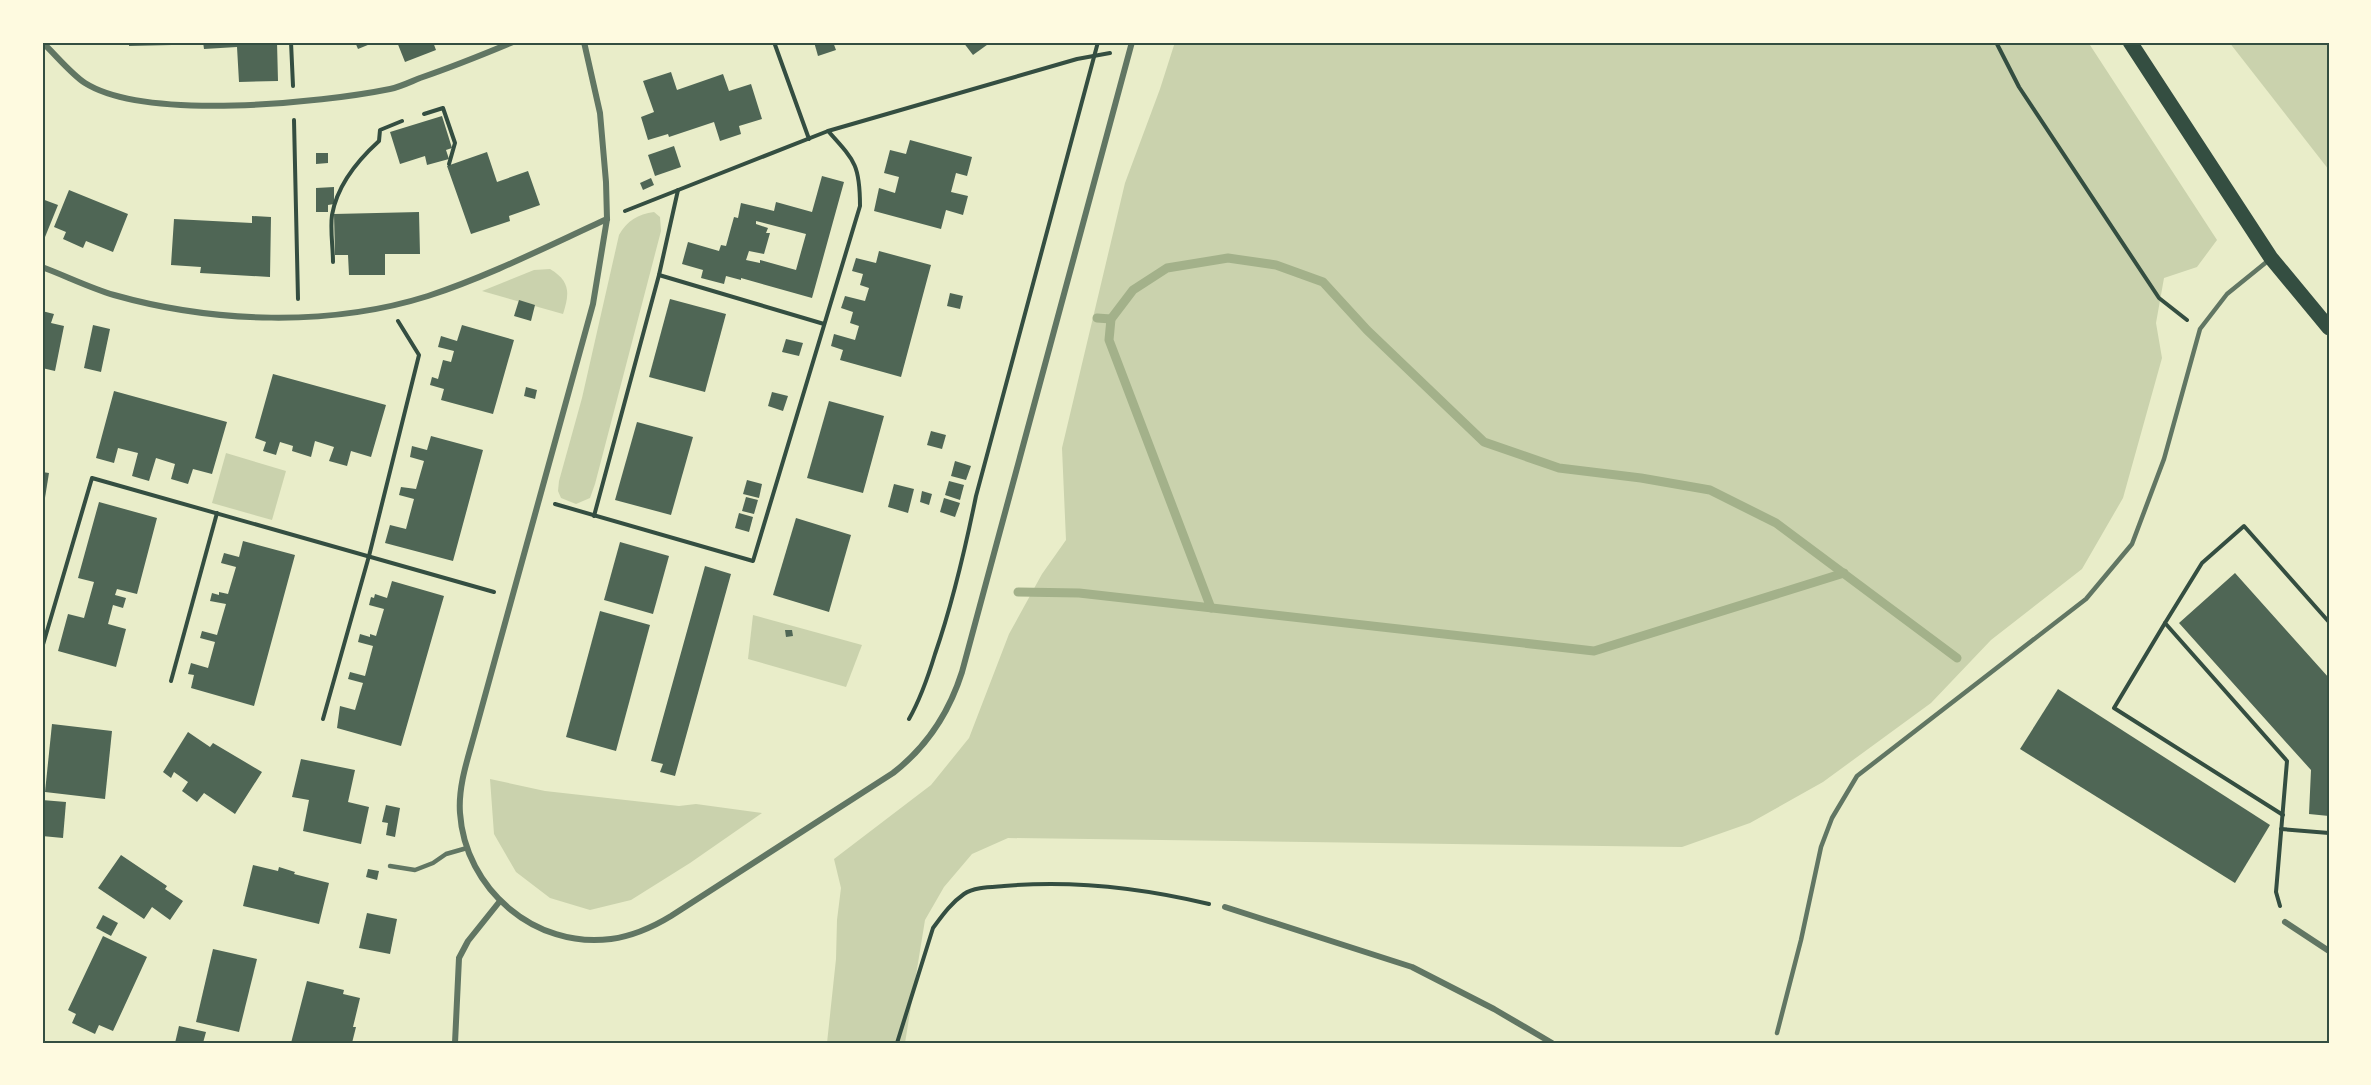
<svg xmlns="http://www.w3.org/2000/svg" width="2371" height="1085" font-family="Rubik,sans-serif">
<rect width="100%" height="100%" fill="#e9edc9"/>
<g fill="#cad2ad">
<polygon points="1175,42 2088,42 2217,240 2197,267 2164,278 2156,323 2162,358 2123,498 2082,569 1991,640 1931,703 1823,782 1750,823 1682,847 1008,838 972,854 944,887 925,920 905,1043 827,1043 836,959 837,920 841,888 834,859 931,785 969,738 1009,634 1042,574 1066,540 1062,448 1125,183 1160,89"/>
<polygon points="2229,42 2329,42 2329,170"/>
<path d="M654 212 660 217 661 231 595 484 590 498 576 504 561 498 558 491 559 481 582 398 619 235C627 221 638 214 654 212Z"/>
<path d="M550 269C570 281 570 293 563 314L482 291 534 270Z"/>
<polygon points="226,453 286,471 272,520 212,503"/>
<polygon points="753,615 862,645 846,687 748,659"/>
<polygon points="490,779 545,791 679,806 696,804 762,813 690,863 631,900 590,910 550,898 516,872 494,834"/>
</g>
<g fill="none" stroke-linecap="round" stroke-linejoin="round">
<g stroke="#a3b18a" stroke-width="9">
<polyline points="1097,318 1111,319"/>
<polyline points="1018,592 1079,593 1594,651 1844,573"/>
<polyline points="1211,608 1109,340 1111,319 1133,290 1167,268 1228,258 1276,265 1323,282 1367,330 1484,442 1559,468 1641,478 1710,490 1776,523 1957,658"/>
</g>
</g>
<g fill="#4f6655" fill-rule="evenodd">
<polygon points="129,42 172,42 172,45 129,46"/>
<polygon points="203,42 245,42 245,44 277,42 278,81 239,82 237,47 204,49"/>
<polygon points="355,42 375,42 358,49"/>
<polygon points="397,42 433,42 436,50 405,62"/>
<polygon points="814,42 833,42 836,50 818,56"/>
<polygon points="963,42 991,42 973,55"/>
<polygon points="671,72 677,90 723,74 729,91 751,84 762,119 739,126 741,134 720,141 714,122 669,137 668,134 648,140 641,117 654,112 643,81"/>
<polygon points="442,116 452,148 446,150 449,159 427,165 425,156 400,164 390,132"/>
<polygon points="910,140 972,157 967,176 956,173 951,192 968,196 963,215 946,210 941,229 874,211 879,188 895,193 899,177 884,173 890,150 906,154"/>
<polygon points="674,146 681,167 655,176 648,155"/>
<polygon points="487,152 497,182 528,171 540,205 509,216 510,221 471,234 447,166"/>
<polygon points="316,153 328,153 328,163 316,164"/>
<path d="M822 176 844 182 812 298 741 278V280L726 276 724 284 701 278 703 270 682 264 688 242 719 251 721 245 726 246 734 217 738 218 741 203 774 211 776 202 812 212ZM756 221 806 234 796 270 760 260V263L746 260 749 251 764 254 770 233H766L768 228 756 224Z"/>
<polygon points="651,178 654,185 643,190 640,183"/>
<polygon points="334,187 334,204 328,205 328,212 316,212 316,188"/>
<polygon points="69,190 128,214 113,252 86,241 83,248 63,239 66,232 54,227"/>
<polygon points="42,199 58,205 45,237 42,236"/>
<polygon points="419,212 420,254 385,254 385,275 349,275 348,255 335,255 334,214"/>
<polygon points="252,216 271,217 270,277 200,273 201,267 171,265 174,219 252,223"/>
<polygon points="879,251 931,265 901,377 840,360 843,350 831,346 834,334 855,340 859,326 850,323 853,312 841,308 845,296 865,301 869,288 860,285 863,274 852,271 856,258 876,263"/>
<polygon points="950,293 963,296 960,309 947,306"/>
<polygon points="670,299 726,314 705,392 649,377"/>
<polygon points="519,300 535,305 531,321 514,316"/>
<polygon points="42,311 54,314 51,323 64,326 55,371 42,368"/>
<polygon points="93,325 110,329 101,372 84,368"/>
<polygon points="462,325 514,340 493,414 441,400 444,389 430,385 432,377 438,379 443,360 451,362 454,351 438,347 441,336 457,341"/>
<polygon points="786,339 803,343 799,356 782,352"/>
<polygon points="273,374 386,405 371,457 351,451 347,466 329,461 334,447 315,441 311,457 292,451 293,446 280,442 276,455 263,451 266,442 255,438"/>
<polygon points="526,387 537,390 535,399 524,396"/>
<polygon points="114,391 227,422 212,474 193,469 188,484 171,479 175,464 156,458 149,481 132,476 138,453 118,448 114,463 96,458"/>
<polygon points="772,392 788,396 783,411 768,406"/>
<polygon points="829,401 884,416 863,493 807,478"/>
<polygon points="637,422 693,437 671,515 615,500"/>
<polygon points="931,431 946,435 942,449 927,445"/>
<polygon points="431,436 483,450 453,561 385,543 390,525 406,529 414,499 399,495 401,487 416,489 424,461 410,457 412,446 427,450"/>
<polygon points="955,461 971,466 966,480 951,476"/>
<polygon points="42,472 49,473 43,510 42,510"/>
<polygon points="747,480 762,484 759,498 743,494"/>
<polygon points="949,481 964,485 960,500 945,495"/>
<polygon points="894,484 914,489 908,513 888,507"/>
<polygon points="922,491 932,494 929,505 920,502"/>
<polygon points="746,497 758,500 754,514 742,511"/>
<polygon points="944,498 960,503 955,517 940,512"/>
<polygon points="99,502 157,518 137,594 117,589 115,595 126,598 123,608 113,605 108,624 126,629 116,667 58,651 68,614 84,618 94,582 78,578"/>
<polygon points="739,513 753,517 749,532 735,528"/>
<polygon points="796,518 851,535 829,612 773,595"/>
<polygon points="243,541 295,555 254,706 191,688 194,675 188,674 191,663 208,668 215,642 200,638 202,631 217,635 226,604 210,601 212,593 219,595 219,592 228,594 236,567 221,563 224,553 239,557"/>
<polygon points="620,542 669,556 653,614 604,600"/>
<polygon points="705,566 731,574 675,776 660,772 663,764 651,761"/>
<polygon points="2235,573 2329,678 2329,816 2309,814 2311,770 2179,623"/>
<polygon points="392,581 444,596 401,746 337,728 340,706 355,710 363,683 348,679 350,672 365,676 373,646 358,642 360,634 370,637 370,634 376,636 384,609 369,605 371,597 374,598 375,594 387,598"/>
<polygon points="600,611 650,625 616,751 566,737"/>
<polygon points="785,630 792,630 793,636 786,637"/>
<polygon points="2058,689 2270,825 2235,883 2020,749"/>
<polygon points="52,724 112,731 105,799 45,792"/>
<polygon points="188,732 210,747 213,743 262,772 235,814 204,793 197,802 182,791 188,782 174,772 171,778 163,772"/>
<polygon points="301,759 355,770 348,802 369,807 361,844 303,831 309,800 292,797"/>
<polygon points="42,800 66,802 63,838 42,836"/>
<polygon points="386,805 400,808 395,837 386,835 388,823 382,822"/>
<polygon points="121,855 167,886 165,889 183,901 170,920 152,907 144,919 98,888"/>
<polygon points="253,865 278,871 279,867 295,872 294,874 329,883 319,924 243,906"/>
<polygon points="368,869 379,871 377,880 366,877"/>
<polygon points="367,913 397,919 390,954 359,948"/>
<polygon points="103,915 118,923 111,936 96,928"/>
<polygon points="103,936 147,957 113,1031 99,1025 95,1034 72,1023 76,1014 68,1010"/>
<polygon points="213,949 257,959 239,1032 196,1022"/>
<polygon points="307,981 344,990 343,994 360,998 353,1027 356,1027 352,1043 291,1043"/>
<polygon points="179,1026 206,1032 203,1043 175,1043"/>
</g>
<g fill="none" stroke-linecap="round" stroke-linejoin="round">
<g stroke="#344e41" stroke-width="4">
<polyline points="291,42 293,86"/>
<polyline points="774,42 809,139"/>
<polyline points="1996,42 2019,87 2159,298 2187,320"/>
<polyline points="424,114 443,108 455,143 449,164"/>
<polyline points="294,120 298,299"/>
<polyline points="625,211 828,131 1077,59 1110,53"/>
<path d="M333 262C333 247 330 230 332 215 337 186 358 160 379 141L380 130 402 121"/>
<polyline points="659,275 824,324"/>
<path d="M555 504 753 561 860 206C860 165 855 161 828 131"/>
<polyline points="594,516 659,275 678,190"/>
<polyline points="2165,623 2114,708 2283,815"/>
<polyline points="42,648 92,478 494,592"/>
<polyline points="171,681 217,513"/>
<polyline points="323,719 369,556 419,355 398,321"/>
<path d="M909 719C921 698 928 677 935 654 953 602 965 550 976 496L1098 42"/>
<polyline points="2281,829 2329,833"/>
<polyline points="2280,906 2276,892 2287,761 2165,623 2202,563 2244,526 2329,622"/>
<path d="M897 1043 933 928C942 916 951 903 964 894 974 887 992 887 1004 886 1072 880 1142 888 1209 904"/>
</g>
<g stroke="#617663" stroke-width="4.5">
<polyline points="390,866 415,870 433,863 446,854 467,848"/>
<polyline points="1777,1033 1801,940 1821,847 1832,818 1857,776 2086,599 2132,544 2164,459 2200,329 2227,294 2269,260"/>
</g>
<g stroke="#617663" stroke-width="6">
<path d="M42 42C55 54 71 74 85 83 145 121 321 103 390 89 400 87 410 82 420 78 452 67 482 55 513 42"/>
<path d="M584 42 600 113 606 182 607 219 593 304 475 732C468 758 458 786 460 813 465 889 535 949 611 939 633 936 653 927 671 916L893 773C928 746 949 713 962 672L1132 42"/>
<path d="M42 267C66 276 90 288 114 295 213 323 330 327 428 296 489 276 548 246 607 219"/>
<polyline points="1225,907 1412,967 1494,1009 1552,1043"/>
<polyline points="2285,922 2329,951"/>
<polyline points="455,1043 459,958 468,941 500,901"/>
</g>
<polyline stroke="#344e41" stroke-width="15" points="2130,42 2271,258 2329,328"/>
</g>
<rect width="2371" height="1085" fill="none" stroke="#fefae0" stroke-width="87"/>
<rect x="44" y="44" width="2284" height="998" fill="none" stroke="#344e41" stroke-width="2"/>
</svg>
